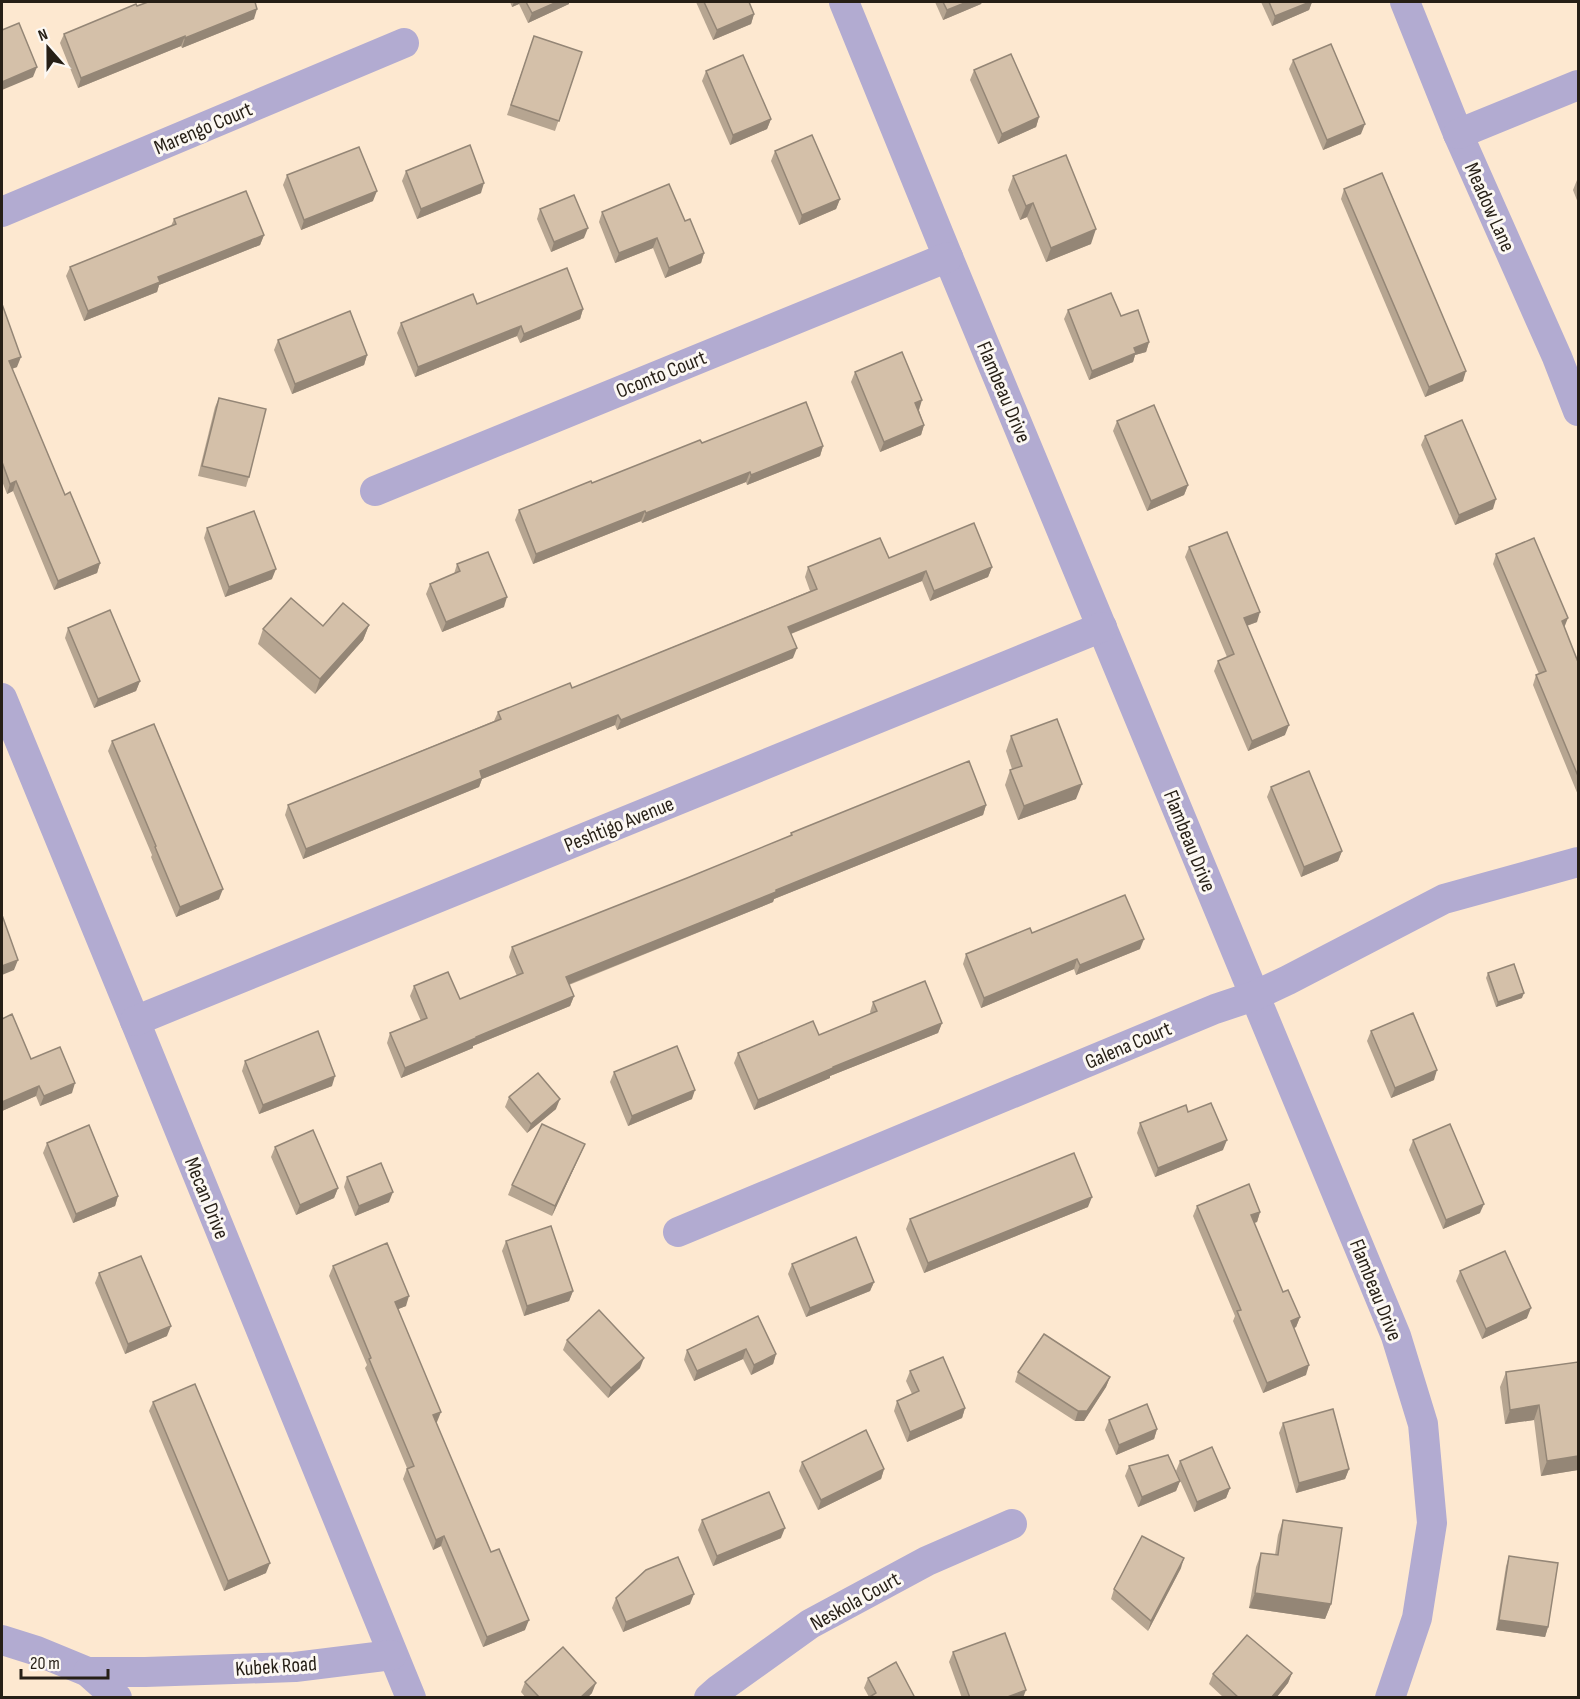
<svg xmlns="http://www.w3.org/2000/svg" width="1580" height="1699" font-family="'Sofia Sans Condensed',sans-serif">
<rect width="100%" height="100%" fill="#fde8d0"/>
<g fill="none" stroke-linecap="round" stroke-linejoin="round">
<g stroke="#b2abd1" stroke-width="30">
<polyline points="844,2 948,257 1396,1336 1423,1424 1432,1523 1417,1618 1390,1698"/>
<polyline points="1405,2 1458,134 1557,357 1578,411"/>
<polyline points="1458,134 1578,85"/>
<polyline points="2,212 404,43"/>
<polyline points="375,491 948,257"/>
<polyline points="2,698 135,1021 411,1698"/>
<polyline points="135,1021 1102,627"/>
<polyline points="678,1232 1215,1009 1254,996 1288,980 1444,899 1578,862"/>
<polyline points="2,1640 37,1651 88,1672 117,1698"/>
<polyline points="88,1672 145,1672 295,1667 392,1655"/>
<polyline points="709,1698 718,1690 810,1624 927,1561 1012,1524"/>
</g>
</g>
<g fill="#b6a591">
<polygon points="510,2 569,2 569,4 528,23 519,4 512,7"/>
<polygon points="696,2 749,2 754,14 751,24 713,40"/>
<polygon points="935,2 982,2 981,4 943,20"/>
<polygon points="1261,2 1312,2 1309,10 1272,26"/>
<polygon points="137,6 254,19 182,48 181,46 78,88 60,43 64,34"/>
<polygon points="534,36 582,52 555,131 507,115"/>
<polygon points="1293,60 1361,134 1323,150 1289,69"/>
<polygon points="974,70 1039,117 1036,127 998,144 970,80"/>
<polygon points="706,71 771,119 767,129 730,145 702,81"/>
<polygon points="775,151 840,199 836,209 799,225 771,161"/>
<polygon points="406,171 481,193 417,219 402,181"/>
<polygon points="287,175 373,201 301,230 283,185"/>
<polygon points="1013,176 1091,244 1046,262 1027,217 1020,220 1008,190"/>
<polygon points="1578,179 1578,203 1573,190 1577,180"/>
<polygon points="1344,189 1463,381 1425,397 1341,199"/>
<polygon points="540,209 584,238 551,252 537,219"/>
<polygon points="602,212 685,221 704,253 701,263 665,278 653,248 615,263 599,222"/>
<polygon points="174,219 264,235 260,245 159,285 157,292 84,321 66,276 70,267 171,226"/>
<polygon points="2,304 17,367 12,369 65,495 100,563 97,573 54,590 13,491 7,494 2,481"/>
<polygon points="477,304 583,309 580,319 520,343 517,336 415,377 397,333 401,323"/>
<polygon points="1068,310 1121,316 1149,342 1146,352 1135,355 1133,362 1089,380 1064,319"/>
<polygon points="278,340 367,355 364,365 292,394 274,350"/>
<polygon points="855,372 919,410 924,425 921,435 880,452 851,382"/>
<polygon points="219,398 249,477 246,487 198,476 215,407"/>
<polygon points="1117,421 1188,485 1184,495 1147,511 1113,431"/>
<polygon points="1425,436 1493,509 1455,525 1421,445"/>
<polygon points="702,443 823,446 820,456 747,485 746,482 642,523 641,521 533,564 515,520 519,510"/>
<polygon points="207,528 272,579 225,597 204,538"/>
<polygon points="1189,547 1257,622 1247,626 1285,735 1248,751 1214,671 1218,661 1227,657 1185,557"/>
<polygon points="1496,554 1564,628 1578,662 1578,795 1533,685 1536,675 1539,674 1493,564"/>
<polygon points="889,558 992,567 988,577 930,601 922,581 791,634 793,658 617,730 615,725 482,779 479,787 303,859 285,815 288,805 494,721 498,712 572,688 810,591 805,577 808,567"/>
<polygon points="457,564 504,607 442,632 426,594 430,584 454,574"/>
<polygon points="369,625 363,640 315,694 258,644 263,629 323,626"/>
<polygon points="68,628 140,681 136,691 94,708 65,638"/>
<polygon points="1011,736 1076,799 1018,820 1005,785 1010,770 1012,769 1006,751"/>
<polygon points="112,741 219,899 176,917 151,857 152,855 108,751"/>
<polygon points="1271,787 1342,851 1338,861 1301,877 1267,797"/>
<polygon points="986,805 983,815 774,899 773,902 569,985 574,996 570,1006 473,1046 473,1048 401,1078 387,1043 390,1033 421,1021 410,996 414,986 460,999 517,976 509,957 512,947 687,878 790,836 791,833"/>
<polygon points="1032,933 1140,949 1076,975 1074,969 981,1008 963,964 966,954"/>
<polygon points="1488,973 1522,998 1496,1007 1486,978"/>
<polygon points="873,1002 942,1023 938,1033 830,1076 830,1078 754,1110 734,1063 738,1053 819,1035 871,1014 870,1012"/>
<polygon points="2,1019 31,1059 72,1093 40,1106 36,1096 2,1111"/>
<polygon points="1371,1031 1434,1080 1391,1098 1367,1041"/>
<polygon points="245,1061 332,1086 259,1114 242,1071"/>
<polygon points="614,1072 692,1099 628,1126 610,1082"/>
<polygon points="509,1097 556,1109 527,1133 505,1107"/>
<polygon points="1188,1112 1223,1150 1155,1177 1137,1133 1140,1123"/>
<polygon points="1413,1140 1480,1213 1443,1229 1409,1150"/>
<polygon points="47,1143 118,1196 115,1206 73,1223 43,1153"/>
<polygon points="585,1144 581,1153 552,1216 508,1195 512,1185"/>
<polygon points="275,1147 338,1188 334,1198 296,1215 271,1157"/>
<polygon points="347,1177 389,1202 355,1216 344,1187"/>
<polygon points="1197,1206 1260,1212 1257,1222 1254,1223 1283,1292 1300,1317 1296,1327 1294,1328 1306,1375 1263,1393 1233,1321 1235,1316 1193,1216"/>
<polygon points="1088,1207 924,1273 906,1229 910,1219"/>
<polygon points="506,1241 573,1291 569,1301 524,1316 502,1251"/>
<polygon points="792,1264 874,1282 870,1291 806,1317 788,1274"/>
<polygon points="333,1266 406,1306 398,1309 437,1422 436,1422 491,1552 525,1630 483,1647 441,1546 433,1550 403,1479 407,1468 365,1368 367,1365 329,1276"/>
<polygon points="1460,1271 1527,1318 1482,1339 1456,1281"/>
<polygon points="99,1273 167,1336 125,1354 95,1283"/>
<polygon points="758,1316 776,1354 773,1364 751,1375 743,1359 694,1381 684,1360 687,1350"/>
<polygon points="567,1340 640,1368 608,1398 563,1350"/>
<polygon points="1578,1362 1578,1470 1541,1476 1534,1420 1505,1424 1500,1387 1506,1372"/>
<polygon points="910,1371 965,1408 962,1418 907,1442 894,1411 897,1401 912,1394 906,1381"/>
<polygon points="1018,1372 1110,1377 1106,1387 1084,1421 1075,1421 1015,1382"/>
<polygon points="153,1402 266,1573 224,1591 149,1411"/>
<polygon points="1109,1420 1157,1429 1154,1439 1116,1455 1105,1430"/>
<polygon points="1283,1423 1349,1469 1345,1479 1296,1493 1279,1433"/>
<polygon points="1180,1461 1230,1488 1226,1498 1194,1512 1176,1471"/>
<polygon points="802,1462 884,1469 881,1479 818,1510 799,1471"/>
<polygon points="1129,1466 1180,1481 1176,1491 1138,1507 1125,1476"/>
<polygon points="702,1520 781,1538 713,1566 698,1530"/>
<polygon points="1283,1520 1331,1604 1325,1619 1249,1608 1256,1567 1261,1553 1275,1555 1278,1535"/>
<polygon points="1509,1556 1548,1627 1545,1637 1496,1630 1506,1566"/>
<polygon points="1181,1568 1148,1631 1111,1599 1114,1589"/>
<polygon points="616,1598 690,1604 623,1632 612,1608"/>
<polygon points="953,1652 1023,1698 962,1698 949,1662"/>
<polygon points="1292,1673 1288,1683 1276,1698 1224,1698 1209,1684 1213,1674"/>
<polygon points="868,1678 915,1698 869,1697 864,1688"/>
<polygon points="525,1682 592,1693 587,1698 526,1698 521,1692"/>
</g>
<g fill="#948676">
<polygon points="514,2 520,2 519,4 512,7"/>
<polygon points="557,2 569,2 569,4 528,23 532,13"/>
<polygon points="967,2 982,2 981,4 943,20 947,10"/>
<polygon points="1310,2 1312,2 1309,10 1272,26 1275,16"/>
<polygon points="257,9 254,19 182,48 185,38"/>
<polygon points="754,14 751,24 713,40 717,30"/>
<polygon points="185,36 181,46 78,88 81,78"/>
<polygon points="37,67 33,77 2,90 2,82"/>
<polygon points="1039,117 1036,127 998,144 1002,134"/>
<polygon points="771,119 767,129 730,145 733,135"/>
<polygon points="1365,124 1361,134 1323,150 1327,140"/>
<polygon points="484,183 481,193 417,219 421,209"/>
<polygon points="377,191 373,201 301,230 304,220"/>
<polygon points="840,199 836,209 799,225 802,215"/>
<polygon points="1033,203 1027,217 1020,220 1026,206"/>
<polygon points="588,228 584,238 551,252 554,242"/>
<polygon points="1096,229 1091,244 1046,262 1051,248"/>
<polygon points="264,235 260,245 159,285 157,292 84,321 88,311 158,277"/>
<polygon points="657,238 653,248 615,263 619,253"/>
<polygon points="704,253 701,263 665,278 669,268"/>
<polygon points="583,309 580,319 520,343 524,334"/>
<polygon points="521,326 517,336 415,377 418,367"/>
<polygon points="1149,342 1146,352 1135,355 1133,362 1089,380 1092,371 1134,348"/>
<polygon points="367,355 364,365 292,394 295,384"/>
<polygon points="21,357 17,367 5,371 9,361"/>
<polygon points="1466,371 1463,381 1425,397 1429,387"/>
<polygon points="922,400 919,410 912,412 915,403"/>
<polygon points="924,425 921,435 880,452 884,442"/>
<polygon points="823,446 820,456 747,485 751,475"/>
<polygon points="750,472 746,482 642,523 646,513"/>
<polygon points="16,481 13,491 7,494 10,484"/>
<polygon points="1188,485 1184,495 1147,511 1151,501"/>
<polygon points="1496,499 1493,509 1455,525 1459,515"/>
<polygon points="645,511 641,521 533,564 536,554"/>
<polygon points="100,563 97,573 54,590 58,581"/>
<polygon points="992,567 988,577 930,601 934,591"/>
<polygon points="276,569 272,579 225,597 229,587"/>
<polygon points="926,571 922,581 785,636 788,627"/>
<polygon points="507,597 504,607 442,632 446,622"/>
<polygon points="1260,612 1257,622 1240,628 1244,618"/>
<polygon points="1568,618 1564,628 1562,621"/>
<polygon points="369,625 363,640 315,694 320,679"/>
<polygon points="797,648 793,658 617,730 621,720"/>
<polygon points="140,681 136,691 94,708 98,699"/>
<polygon points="618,715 615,725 482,779 479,787 303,859 306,849 480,771"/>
<polygon points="1289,725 1285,735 1248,751 1252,741"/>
<polygon points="1082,784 1076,799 1018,820 1024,806"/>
<polygon points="986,805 983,815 774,899 773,902 562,987 566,977 776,890"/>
<polygon points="1342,851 1338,861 1301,877 1304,867"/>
<polygon points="223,889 219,899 176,917 180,907"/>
<polygon points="1144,939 1140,949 1076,975 1080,965"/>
<polygon points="1077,959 1074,969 981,1008 984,998"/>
<polygon points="18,960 14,970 2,975 2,966"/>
<polygon points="1524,993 1522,998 1496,1007 1498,1002"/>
<polygon points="574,996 570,1006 473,1046 473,1048 401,1078 405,1068 476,1037"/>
<polygon points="942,1023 938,1033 830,1076 830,1078 754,1110 758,1100 833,1067"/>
<polygon points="1437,1070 1434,1080 1391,1098 1395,1088"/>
<polygon points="335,1076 332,1086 259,1114 263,1105"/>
<polygon points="75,1083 72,1093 40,1106 44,1096"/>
<polygon points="39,1086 36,1096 2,1111 2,1102"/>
<polygon points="695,1090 692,1099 628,1126 632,1116"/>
<polygon points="560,1099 556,1109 527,1133 531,1124"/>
<polygon points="1227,1140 1223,1150 1155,1177 1158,1168"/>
<polygon points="585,1144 581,1153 552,1216 555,1206"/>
<polygon points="338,1188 334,1198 296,1215 300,1205"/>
<polygon points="393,1192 389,1202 355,1216 359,1206"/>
<polygon points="118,1196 115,1206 73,1223 76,1214"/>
<polygon points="1092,1197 1088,1207 924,1273 928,1263"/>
<polygon points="1484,1204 1480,1213 1443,1229 1446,1220"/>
<polygon points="1260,1212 1257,1222 1247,1225 1251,1215"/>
<polygon points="874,1282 870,1291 806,1317 810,1308"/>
<polygon points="573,1291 569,1301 524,1316 527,1306"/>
<polygon points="409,1296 406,1306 391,1312 395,1302"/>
<polygon points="1531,1308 1527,1318 1482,1339 1486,1329"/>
<polygon points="1300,1317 1296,1327 1287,1331 1291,1321"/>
<polygon points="171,1326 167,1336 125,1354 128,1344"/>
<polygon points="746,1349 743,1359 694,1381 697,1371"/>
<polygon points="776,1354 773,1364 751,1375 754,1365"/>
<polygon points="644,1358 640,1368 608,1398 611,1388"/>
<polygon points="1309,1365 1306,1375 1263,1393 1267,1383"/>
<polygon points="1110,1377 1106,1387 1084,1421 1075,1421 1078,1411"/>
<polygon points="1539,1405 1534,1420 1505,1424 1510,1410"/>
<polygon points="965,1408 962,1418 907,1442 910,1432"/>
<polygon points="441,1412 437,1422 430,1425 433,1415"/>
<polygon points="1157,1429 1154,1439 1116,1455 1119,1445"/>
<polygon points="1578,1456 1578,1470 1541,1476 1547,1461"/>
<polygon points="884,1469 881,1479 818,1510 821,1500"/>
<polygon points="1349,1469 1345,1479 1296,1493 1299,1483"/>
<polygon points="1180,1481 1176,1491 1138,1507 1142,1497"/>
<polygon points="1230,1488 1226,1498 1194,1512 1197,1502"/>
<polygon points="785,1528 781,1538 713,1566 717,1556"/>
<polygon points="444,1536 441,1546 433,1550 436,1540"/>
<polygon points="1184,1558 1181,1568 1148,1631 1151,1621"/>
<polygon points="270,1563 266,1573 224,1591 228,1581"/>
<polygon points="1255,1593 1331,1604 1325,1619 1249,1608"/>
<polygon points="694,1594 690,1604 623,1632 626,1622"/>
<polygon points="529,1620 525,1630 483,1647 487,1637"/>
<polygon points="1499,1620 1548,1627 1545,1637 1496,1630"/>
<polygon points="1292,1673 1288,1683 1276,1698 1271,1698"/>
<polygon points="596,1683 592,1693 587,1698 580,1698"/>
<polygon points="1026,1690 1023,1698 1005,1698"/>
</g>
<g fill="#d4c0a9" stroke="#948676" stroke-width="1.5">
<polygon points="148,2 255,2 257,9 185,38 185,36 81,78 64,34 136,4 137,6"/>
<polygon points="526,2 557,2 532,13"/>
<polygon points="704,2 749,2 754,14 717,30"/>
<polygon points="943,2 967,2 947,10"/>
<polygon points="1269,2 1310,2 1275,16"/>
<polygon points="19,23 37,67 2,82 2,30"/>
<polygon points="534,36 582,52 559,121 511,105"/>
<polygon points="1331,44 1365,124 1327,140 1293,60"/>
<polygon points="1011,54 1039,117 1002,134 974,70"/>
<polygon points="743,55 771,119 733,135 706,71"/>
<polygon points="812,135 840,199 802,215 775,151"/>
<polygon points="470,145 484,183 421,209 406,171"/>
<polygon points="359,147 377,191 304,220 287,175"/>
<polygon points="1066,155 1096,229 1051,248 1033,203 1026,206 1013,176"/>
<polygon points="1382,173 1466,371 1429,387 1344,189"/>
<polygon points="669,184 685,221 690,219 704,253 669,268 657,238 619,253 602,212"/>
<polygon points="246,191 264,235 158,277 160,282 88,311 70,267 176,224 174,219"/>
<polygon points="574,195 588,228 554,242 540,209"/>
<polygon points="567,268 583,309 524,334 521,326 418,367 401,323 473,294 477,304"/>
<polygon points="1111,293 1121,316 1138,310 1149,342 1134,348 1136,353 1092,371 1068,310"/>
<polygon points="2,304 21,357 9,361 65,495 70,492 100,563 58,581 16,481 10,484 2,462"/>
<polygon points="350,311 367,355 295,384 278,340"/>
<polygon points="902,352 922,400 915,403 924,425 884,442 855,372"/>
<polygon points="219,398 266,409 249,477 202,466"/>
<polygon points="806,402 823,446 751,475 750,472 646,513 645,511 536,554 519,510 591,481 592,483 700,440 702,443"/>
<polygon points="1154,405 1188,485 1151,501 1117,421"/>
<polygon points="1462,420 1496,499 1459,515 1425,436"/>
<polygon points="254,511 276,569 229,587 207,528"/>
<polygon points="974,523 992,567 934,591 926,571 788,627 797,648 621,720 618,715 480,771 482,778 306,849 288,805 501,719 498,712 570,683 572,688 817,589 808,567 880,538 889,558"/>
<polygon points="1227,532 1260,612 1244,618 1289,725 1252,741 1218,661 1234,654 1189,547"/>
<polygon points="1534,538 1568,618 1562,621 1578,662 1578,776 1536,675 1546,671 1496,554"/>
<polygon points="488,552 507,597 446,622 430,584 460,571 457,564"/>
<polygon points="291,598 323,626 343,603 369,625 320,679 263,629"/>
<polygon points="110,610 140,681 98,699 68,628"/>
<polygon points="1057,719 1082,784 1024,806 1010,770 1022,766 1011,736"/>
<polygon points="154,724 223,889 180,907 155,847 156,846 112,741"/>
<polygon points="969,761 986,805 776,890 776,892 566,977 574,996 476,1037 476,1038 405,1068 390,1033 427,1018 414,986 448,972 460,999 523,973 512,947 687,878 792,835 791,833"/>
<polygon points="1309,771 1342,851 1304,867 1271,787"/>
<polygon points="1125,895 1144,939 1080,965 1077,959 984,998 966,954 1030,928 1032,933"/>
<polygon points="2,915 18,960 2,966"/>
<polygon points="1514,964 1524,993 1498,1002 1488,973"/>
<polygon points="925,981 942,1023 833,1067 833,1068 758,1100 738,1053 813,1021 819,1035 877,1011 873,1002"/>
<polygon points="1413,1013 1437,1070 1395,1088 1371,1031"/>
<polygon points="12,1014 31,1059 60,1047 75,1083 44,1096 39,1086 2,1102 2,1019"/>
<polygon points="318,1031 335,1076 263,1105 245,1061"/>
<polygon points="677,1046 695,1090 632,1116 614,1072"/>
<polygon points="538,1073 560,1099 531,1124 509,1097"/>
<polygon points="1211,1103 1227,1140 1158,1168 1140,1123 1186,1105 1188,1112"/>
<polygon points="542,1124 585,1144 555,1206 512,1185"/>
<polygon points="1450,1124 1484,1204 1446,1220 1413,1140"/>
<polygon points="89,1125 118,1196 76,1214 47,1143"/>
<polygon points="313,1130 338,1188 300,1205 275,1147"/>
<polygon points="1074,1153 1092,1197 928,1263 910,1219"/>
<polygon points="381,1163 393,1192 359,1206 347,1177"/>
<polygon points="1249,1184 1260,1212 1251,1215 1283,1292 1288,1290 1300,1317 1291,1321 1309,1365 1267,1383 1237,1311 1241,1310 1197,1206"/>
<polygon points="551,1226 573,1291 527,1306 506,1241"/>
<polygon points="856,1237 874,1282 810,1308 792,1264"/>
<polygon points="387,1243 409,1296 395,1302 441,1412 433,1415 491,1552 499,1549 529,1620 487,1637 444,1536 436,1540 407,1469 414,1466 369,1359 371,1358 333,1266"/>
<polygon points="1505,1251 1531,1308 1486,1329 1460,1271"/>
<polygon points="141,1256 171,1326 128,1344 99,1273"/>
<polygon points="599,1310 644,1358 611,1388 567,1340"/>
<polygon points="758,1316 776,1354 754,1365 746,1349 697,1371 687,1350"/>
<polygon points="1044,1334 1110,1377 1087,1411 1078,1411 1018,1372"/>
<polygon points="943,1357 965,1408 910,1432 897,1401 919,1391 910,1371"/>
<polygon points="1578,1362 1578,1456 1547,1461 1539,1405 1510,1410 1506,1372"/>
<polygon points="195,1384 270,1563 228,1581 153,1402"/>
<polygon points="1147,1404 1157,1429 1119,1445 1109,1420"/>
<polygon points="1333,1409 1349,1469 1299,1483 1283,1423"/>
<polygon points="866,1430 884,1469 821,1500 802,1462"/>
<polygon points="1212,1447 1230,1488 1197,1502 1180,1461"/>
<polygon points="1168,1455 1180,1481 1142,1497 1129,1466"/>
<polygon points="769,1492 785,1528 717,1556 702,1520"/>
<polygon points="1283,1520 1342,1528 1331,1604 1255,1593 1261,1553 1278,1555"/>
<polygon points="1142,1536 1184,1558 1151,1621 1114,1589"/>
<polygon points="1509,1556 1558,1563 1548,1627 1499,1620"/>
<polygon points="678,1557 694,1594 626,1622 616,1598 646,1570"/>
<polygon points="1005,1633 1026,1690 1005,1698 970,1698 953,1652"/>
<polygon points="1247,1635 1292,1673 1271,1698 1239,1698 1213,1674"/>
<polygon points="563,1647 596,1683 580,1698 538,1698 539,1697 525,1682"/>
<polygon points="896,1662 915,1698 868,1698 876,1693 868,1678"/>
</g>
<g text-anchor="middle" stroke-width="6" stroke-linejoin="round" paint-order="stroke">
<g font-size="21" fill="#261f16" stroke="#fcf8f3">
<text transform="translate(203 128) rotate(-23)" y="7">Marengo Court</text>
<text transform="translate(1490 207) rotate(66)" y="7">Meadow Lane</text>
<text transform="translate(661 374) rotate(-22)" y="7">Oconto Court</text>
<text transform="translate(1004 392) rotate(67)" y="7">Flambeau Drive</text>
<text transform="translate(619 824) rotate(-22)" y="7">Peshtigo Avenue</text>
<text transform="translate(1190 841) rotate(68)" y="7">Flambeau Drive</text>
<text transform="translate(1128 1045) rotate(-23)" y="7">Galena Court</text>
<text transform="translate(207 1198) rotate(68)" y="7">Mecan Drive</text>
<text transform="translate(1376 1290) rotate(68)" y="7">Flambeau Drive</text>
<text transform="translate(855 1601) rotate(-29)" y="7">Neskola Court</text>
<text transform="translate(276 1666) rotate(-4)" y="7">Kubek Road</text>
</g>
</g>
<rect width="1580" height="1699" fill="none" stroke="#261f16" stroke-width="6"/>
<g transform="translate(48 48) rotate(339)" stroke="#fcf8f3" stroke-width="4.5" paint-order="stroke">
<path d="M0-4.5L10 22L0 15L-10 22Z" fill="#261f16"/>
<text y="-9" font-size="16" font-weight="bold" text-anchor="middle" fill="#261f16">N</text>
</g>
<path d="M21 1669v9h87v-9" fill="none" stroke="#261f16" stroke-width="3"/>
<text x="30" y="1669" font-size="18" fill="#261f16" stroke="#fcf8f3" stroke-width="4.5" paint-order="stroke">20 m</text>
</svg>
